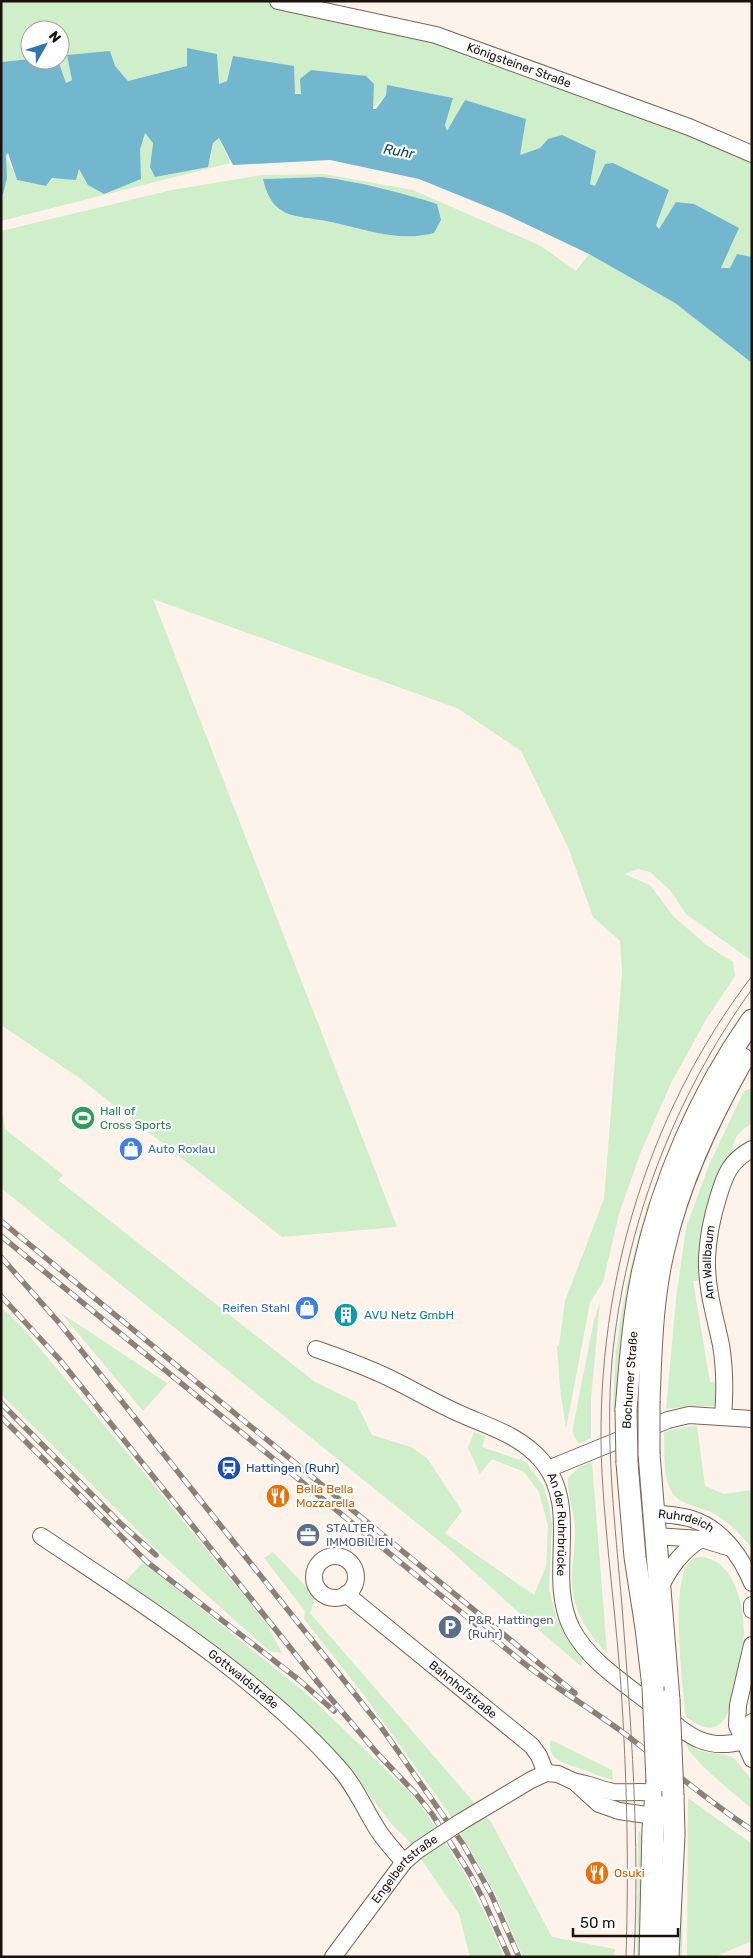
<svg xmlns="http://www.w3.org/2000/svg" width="753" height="1958" font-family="Rubik,sans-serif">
<rect width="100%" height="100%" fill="#fdf3eb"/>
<g fill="#cfeeca" fill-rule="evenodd">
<polygon points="1,1 268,1 414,35 696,136 752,160 752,257 737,254 730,269 721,269 739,228 660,229 656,225 669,190 605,165 595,187 590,184 596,151 548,139 540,148 520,155 447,132 445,125 453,98 387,86 386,95 372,109 374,84 295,94 233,57 227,81 219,84 187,48 187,66 128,81 115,66 68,55 72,80 66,83 58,60 60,60 60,30 30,30 30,59 1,62"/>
<path d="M145 133 153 143 150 167 211 160 213 143 219 138 230 163 1 221V196L3 194 6 155 17 180 46 186C62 167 116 157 140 150Z"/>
<path d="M324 174 413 190 541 246 576 271 589 254 675 303 752 363V961L686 914 670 890 650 872 638 869 624 874 650 885 674 917 708 946 733 962 735 976 707 1018 671 1083 640 1154 619 1214 603 1282 590 1302 566 1429 560 1388 557 1346H559L565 1301 604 1199 622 972 620 941 593 917 568 847 521 751 457 708 153 599 397 1227 282 1237 78 1077 1 1025V231L172 190 262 175ZM322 177 345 180 397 192 434 233C397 243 363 228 326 221 316 219 293 217 285 213 271 205 266 192 263 179Z"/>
<path d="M752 1088V1123C740 1131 731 1139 733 1154L703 1280 693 1281 710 1382H719L717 1406H691L666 1409 676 1299 686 1228 709 1165 744 1091Z"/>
<polygon points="1,1112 3,1114 5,1129 63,1175 58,1180 315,1382 356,1402 372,1435 411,1447 427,1458 462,1511 445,1533 534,1595 546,1566 548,1526 539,1492 524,1472 492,1459 480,1474 468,1448 474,1432 485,1436 482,1447 526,1462 544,1487 549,1506 552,1524 549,1589 556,1617 565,1636 584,1658 581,1666 529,1622 448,1548 1,1188"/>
<path d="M648 1203 652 1204 618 1412 615 1413V1411H613C614 1392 614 1372 616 1353 621 1302 634 1252 648 1203Z"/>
<polygon points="600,1302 591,1399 591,1438 579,1444 573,1434 573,1427 594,1320"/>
<polygon points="1,1307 22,1327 144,1473 267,1624 282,1653 269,1651 160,1553 1,1394"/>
<polygon points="61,1313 167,1383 168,1383 143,1411"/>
<path d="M697 1426 705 1486 724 1494 752 1490V1549C742 1535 727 1520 711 1512 699 1507 682 1505 673 1494 662 1477 665 1452 664 1432L685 1427Z"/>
<path d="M592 1462 607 1653C586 1631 572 1610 572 1578 572 1561 576 1544 575 1527 574 1511 567 1494 568 1478L579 1467Z"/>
<polygon points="273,1552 316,1597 310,1613 491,1822 552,1937 615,1949 614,1957 523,1957 494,1891 448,1812 363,1694 304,1619 305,1611 264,1558"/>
<path d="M699 1557C733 1557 744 1604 744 1631 743 1648 739 1664 735 1680 732 1696 731 1721 714 1727 704 1730 694 1722 686 1717L685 1712C683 1679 670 1587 689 1562 692 1559 695 1558 699 1557Z"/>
<polygon points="143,1562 307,1694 413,1796 428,1816 466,1876 491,1927 504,1957 470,1957 459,1914 407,1839 393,1826 358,1780 124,1583"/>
<path d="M551 1740 612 1770 613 1780C602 1778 593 1773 582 1769 569 1765 544 1760 551 1740Z"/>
<path d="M686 1743 700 1751 726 1755 735 1759 752 1780V1809C739 1797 687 1757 686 1743Z"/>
<polygon points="688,1798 752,1844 752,1941 714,1957 687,1957"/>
<polygon points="683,1806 682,1957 678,1957"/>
<polygon points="640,1831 642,1837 642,1957 637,1957 638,1832"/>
</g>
<g fill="#73b7ce">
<polygon points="187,48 217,54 219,84 227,81 233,56 294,66 295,94 301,94 300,79 311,70 366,76 374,84 373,109 376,109 386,95 387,85 453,98 445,125 447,131 465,100 526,119 520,155 540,148 548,139 562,135 596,151 590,184 595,186 605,164 613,163 669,190 656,225 659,229 676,202 694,204 739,228 721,268 730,268 737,254 752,257 752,363 675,303 589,254 505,214 419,179 330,160 233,165 219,138 213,143 208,167 155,177 150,167 153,143 145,133 140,150 141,179 104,194 88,185 79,169 76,180 52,178 46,186 17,180 8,153 6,155 7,178 3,194 1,196 1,62 30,59 58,60 66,83 72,80 67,55 110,51 115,66 128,81 187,66"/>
<path d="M322 177C361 182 399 192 437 204L441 220 434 233C397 243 363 228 326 221 316 219 292 217 284 212 271 205 266 192 263 179Z"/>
</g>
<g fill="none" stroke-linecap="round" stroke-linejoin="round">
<g stroke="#7b6455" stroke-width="18">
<g id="minor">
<path id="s1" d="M278 1 436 35 689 127 752 154"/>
<path id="s2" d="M316 1349C339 1357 361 1365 383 1375 407 1386 430 1400 454 1411 485 1426 518 1433 542 1461 582 1509 545 1576 572 1629 590 1663 628 1685 657 1709 686 1733 703 1752 744 1741"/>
<path id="s3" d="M723 1417C725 1393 725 1369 721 1345 715 1316 706 1288 707 1258 708 1237 712 1217 718 1198 725 1174 730 1161 752 1149"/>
<polyline points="548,1469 668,1420 689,1415 752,1419"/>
<path id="s4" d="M653 1513C666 1515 680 1515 692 1519 721 1528 741 1556 752 1583"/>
<path id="s5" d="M41 1536C142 1604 256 1675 337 1766 354 1784 363 1806 376 1827 384 1840 394 1851 404 1862"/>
<polyline points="655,1536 701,1539 731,1548"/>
<circle cx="335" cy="1577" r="21"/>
<path d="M660 1588C670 1567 681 1552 701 1539"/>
<path id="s6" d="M346 1594 532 1746 539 1756 546 1773"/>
<polyline points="752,1605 752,1610"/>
<polyline points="752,1645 738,1705 737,1725 752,1759"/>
<polyline points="744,1741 752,1722"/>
<path d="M575 1782C588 1783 601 1790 614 1792 628 1793 642 1791 655 1793"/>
<polyline points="459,1823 531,1780 546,1773 558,1774 575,1782 599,1804 619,1811 654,1816"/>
<path id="s7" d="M333 1957 404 1862 418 1850 436 1838"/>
</g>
</g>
<g stroke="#7b6455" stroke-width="23">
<g id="major">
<path d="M649 1401C651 1351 652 1299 664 1249 679 1182 709 1119 743 1059"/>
<path d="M626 1410C630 1363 633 1317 643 1270 662 1182 700 1094 752 1020"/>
<polyline points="649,1454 669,1700"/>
<polyline points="627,1463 635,1557 646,1628 653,1687"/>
<polyline points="655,1793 673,1796 674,1835 668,1957"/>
<polyline points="650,1957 653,1829 657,1782"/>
</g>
</g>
<use href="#minor" stroke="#fff" stroke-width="16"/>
<use href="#major" stroke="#fff" stroke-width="21"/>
<g stroke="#8b817a" stroke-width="1">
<path d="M626 1957C629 1867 627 1777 621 1687 616 1616 606 1545 602 1473 593 1297 644 1117 752 976"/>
<path d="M634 1957C640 1840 631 1723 622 1606 615 1524 605 1442 612 1360 625 1226 673 1099 752 989"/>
</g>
<g stroke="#8b817a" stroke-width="5.5">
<g id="rail">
<polyline points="1,1221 575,1693"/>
<path d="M1 1236 521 1661C553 1686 588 1707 621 1731 665 1764 706 1800 752 1830"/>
<polyline points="1,1257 61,1325 381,1727 463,1844 491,1894 519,1957"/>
<polyline points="1,1296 60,1360 328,1695 377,1753 416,1794 432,1814 470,1874 483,1899 509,1957"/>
<polyline points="1,1403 120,1523 156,1555"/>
<polyline points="1,1417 147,1562 299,1680 334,1711"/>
</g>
</g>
<use href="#rail" stroke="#fff" stroke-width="4" stroke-dasharray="11" stroke-linecap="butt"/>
<g stroke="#7b6455" stroke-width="18" stroke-linecap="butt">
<polyline id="minor-bridge" points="436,1838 459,1823"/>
</g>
<g stroke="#7b6455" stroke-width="23" stroke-linecap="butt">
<g id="major-bridge">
<polyline points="626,1410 627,1463"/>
<polyline points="649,1454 649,1401"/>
<polyline points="653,1687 657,1782"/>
<polyline points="669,1700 673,1796"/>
</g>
</g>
<use href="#minor-bridge" stroke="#fff" stroke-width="16"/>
<use href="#major-bridge" stroke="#fff" stroke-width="21"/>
</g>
<defs>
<g id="stadium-disc" transform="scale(1.25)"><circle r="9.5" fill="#2e9e5b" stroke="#fff"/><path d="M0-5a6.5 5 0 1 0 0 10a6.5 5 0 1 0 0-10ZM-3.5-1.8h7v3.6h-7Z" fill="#fff"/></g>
<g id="shop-disc" transform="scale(1.25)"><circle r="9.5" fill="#3f7fe0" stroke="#fff"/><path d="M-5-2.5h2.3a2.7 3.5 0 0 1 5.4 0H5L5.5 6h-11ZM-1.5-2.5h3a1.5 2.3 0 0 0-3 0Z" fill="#fff"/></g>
<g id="building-disc" transform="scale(1.25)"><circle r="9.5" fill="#0f9aa8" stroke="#fff"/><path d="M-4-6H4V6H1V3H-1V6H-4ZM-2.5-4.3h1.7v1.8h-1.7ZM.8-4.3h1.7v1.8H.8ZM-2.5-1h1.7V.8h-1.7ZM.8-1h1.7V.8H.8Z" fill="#fff"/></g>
<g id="station-disc" transform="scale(1.25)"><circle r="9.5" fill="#1a4fb4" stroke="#fff"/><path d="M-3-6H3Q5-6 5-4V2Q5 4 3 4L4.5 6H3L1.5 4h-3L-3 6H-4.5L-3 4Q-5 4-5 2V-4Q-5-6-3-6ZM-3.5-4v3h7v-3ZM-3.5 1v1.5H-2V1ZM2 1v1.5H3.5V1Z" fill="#fff"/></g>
<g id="restaurant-disc" transform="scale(1.25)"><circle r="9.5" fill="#e8710a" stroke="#fff"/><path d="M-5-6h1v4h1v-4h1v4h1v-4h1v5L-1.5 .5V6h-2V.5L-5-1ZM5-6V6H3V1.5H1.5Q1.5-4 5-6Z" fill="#fff"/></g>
<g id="office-disc" transform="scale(1.25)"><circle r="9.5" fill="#5c6f8a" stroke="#fff"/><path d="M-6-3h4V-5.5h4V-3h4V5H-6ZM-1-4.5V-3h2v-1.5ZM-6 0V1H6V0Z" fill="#fff"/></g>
<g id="parking-disc" transform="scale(1.25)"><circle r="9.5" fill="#5c6f8a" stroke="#fff"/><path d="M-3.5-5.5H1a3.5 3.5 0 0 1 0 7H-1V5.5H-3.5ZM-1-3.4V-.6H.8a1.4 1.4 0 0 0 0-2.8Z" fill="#fff"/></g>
</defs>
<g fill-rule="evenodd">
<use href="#stadium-disc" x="83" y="1118"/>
<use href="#shop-disc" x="131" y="1149"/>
<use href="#shop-disc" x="307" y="1308"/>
<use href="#building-disc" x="346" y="1315"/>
<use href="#station-disc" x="229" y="1468"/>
<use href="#restaurant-disc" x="278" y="1496"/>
<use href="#office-disc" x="308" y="1535"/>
<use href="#parking-disc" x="450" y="1627"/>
<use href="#restaurant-disc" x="597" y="1873"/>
</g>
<g text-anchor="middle" stroke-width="4.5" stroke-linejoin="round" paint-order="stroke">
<g font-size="12" fill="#1b120c" stroke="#fff">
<text dy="4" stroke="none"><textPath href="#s1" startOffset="250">Königsteiner Straße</textPath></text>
<text dy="4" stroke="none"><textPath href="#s3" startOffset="156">Am Wallbaum</textPath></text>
<text transform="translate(630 1380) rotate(-86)" y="4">Bochumer Straße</text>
<text dy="4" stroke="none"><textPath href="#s4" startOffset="34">Ruhrdeich</textPath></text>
<text dy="4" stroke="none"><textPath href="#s2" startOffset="321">An der Ruhrbrücke</textPath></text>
<text dy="4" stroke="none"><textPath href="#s5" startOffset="248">Gottwaldstraße</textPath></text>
<text dy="4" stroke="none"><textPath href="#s6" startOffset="151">Bahnhofstraße</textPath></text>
<text dy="4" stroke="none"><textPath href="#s7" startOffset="114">Engelbertstraße</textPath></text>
</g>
<g font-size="12" fill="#27864d" stroke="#fff" text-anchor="start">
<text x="100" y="1115">Hall of<tspan x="100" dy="14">Cross Sports</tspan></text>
</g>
<g font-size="12" fill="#366cbe" stroke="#fff" text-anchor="start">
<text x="148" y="1153">Auto Roxlau</text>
<text x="290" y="1312" text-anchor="end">Reifen Stahl</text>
</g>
<g font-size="12" fill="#0d838f" stroke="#fff" text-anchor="start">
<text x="364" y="1319">AVU Netz GmbH</text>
</g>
<g font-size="12" fill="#164399" stroke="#fff" text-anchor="start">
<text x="246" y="1472">Hattingen (Ruhr)</text>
</g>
<g font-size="12" fill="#c56008" stroke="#fff" text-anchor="start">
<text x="296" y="1493">Bella Bella<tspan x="296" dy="14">Mozzarella</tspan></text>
<text x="614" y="1877">Osuki</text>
</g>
<g font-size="12" fill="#4e5e75" stroke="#fff" text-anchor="start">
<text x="326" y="1532">STALTER<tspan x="326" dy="14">IMMOBILIEN</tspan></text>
<text x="468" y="1624">P&amp;R, Hattingen<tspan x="468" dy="14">(Ruhr)</tspan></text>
</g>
<g font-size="14" font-style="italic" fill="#0a4758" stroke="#fff">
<text transform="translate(399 151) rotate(10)" y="5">Ruhr</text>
</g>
</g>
<rect width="753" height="1958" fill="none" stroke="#1b120c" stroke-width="5"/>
<g transform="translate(45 45) rotate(51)"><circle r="24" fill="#ffffff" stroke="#a4a09e"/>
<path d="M0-4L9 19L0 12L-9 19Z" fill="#2c76aa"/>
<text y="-8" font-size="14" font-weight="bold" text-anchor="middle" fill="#1b120c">N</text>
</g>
<path d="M573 1928v8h105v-8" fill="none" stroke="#1b120c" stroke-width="2.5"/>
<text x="580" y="1928" font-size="15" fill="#1b120c" stroke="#ffffff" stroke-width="4" paint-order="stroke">50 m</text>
</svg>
